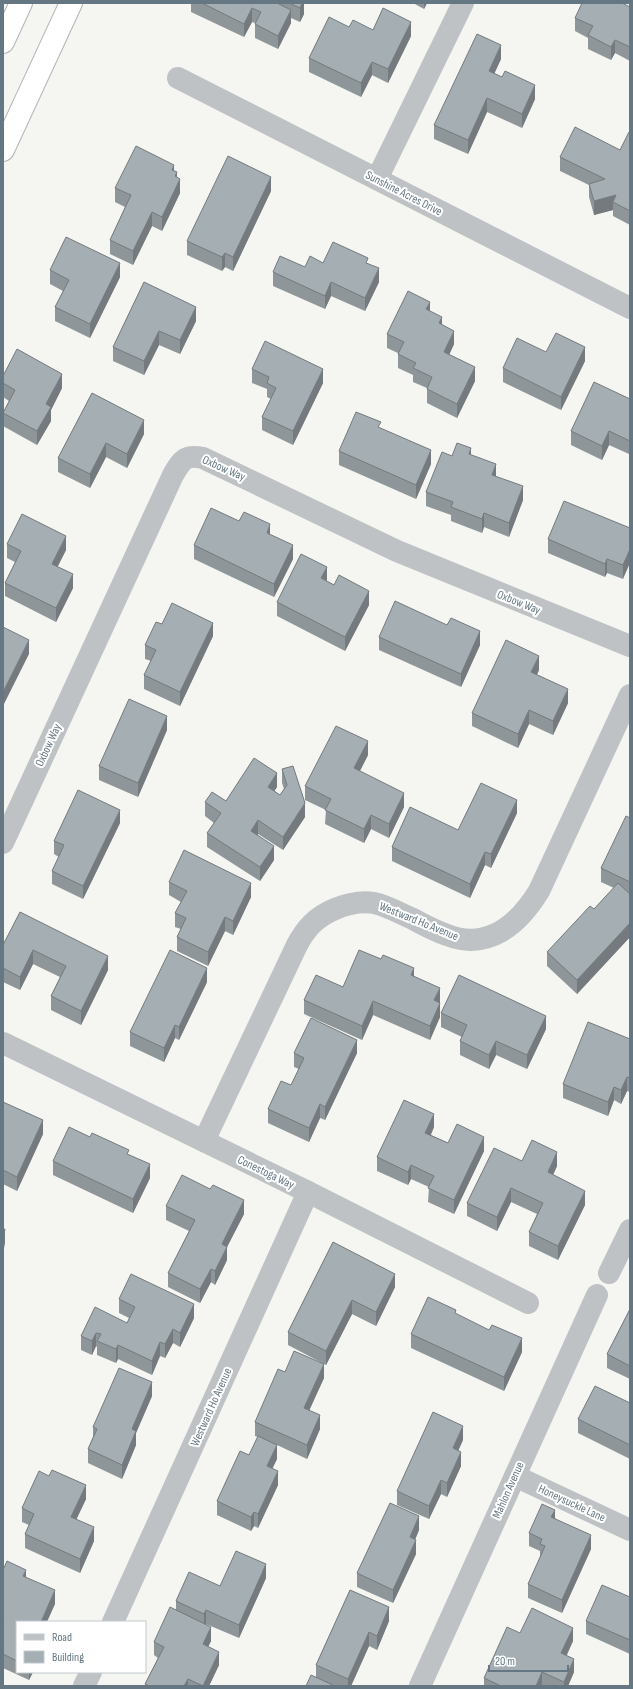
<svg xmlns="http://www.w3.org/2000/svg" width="633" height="1689" font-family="'Sofia Sans Condensed',sans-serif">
<rect width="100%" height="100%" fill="#f5f5f1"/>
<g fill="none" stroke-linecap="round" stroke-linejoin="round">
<g stroke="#b1b5b8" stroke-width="24">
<g id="motorway">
<polyline points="3,42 21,3"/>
<polyline points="3,150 71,3"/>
</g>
</g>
<g stroke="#bec2c5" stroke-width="22">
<polyline points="178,78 630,308"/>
<polyline points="377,179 463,3"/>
<path d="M3 843 173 475C182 460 185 454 203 458L397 551 630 646"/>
<polyline points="3,1043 308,1192 528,1303"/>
<path d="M204 1141 297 945C306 928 316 917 335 909 347 904 361 901 374 903 388 906 401 914 413 919 424 925 435 931 447 935 488 951 518 925 539 891L630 695"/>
<polyline points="609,1273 630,1230"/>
<polyline points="515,1476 630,1530"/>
<polyline points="113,1622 308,1192"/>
<polyline points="84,1686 91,1672"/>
<polyline points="420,1686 597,1295"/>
</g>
<use href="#motorway" stroke="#fff" stroke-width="22"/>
</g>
<g fill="#8e969a">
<polygon points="191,3 304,3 304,14 300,22 291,18 291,23 278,49 255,38 255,23 252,22 244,37 191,12"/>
<polygon points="413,3 427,3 424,9"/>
<polygon points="630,7 630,61 615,53 611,60 588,49 588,38 575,31 575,18"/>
<polygon points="349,27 373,30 411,36 388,83 372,75 361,97 309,72 309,58"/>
<polygon points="501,59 494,74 502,77 535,99 522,128 487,112 468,154 434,139 434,125"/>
<polygon points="630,132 630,225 613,216 613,210 594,215 589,197 589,185 560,171 560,157 620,150"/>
<polygon points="174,171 177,177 180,193 162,231 152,226 133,265 110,254 110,240 125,207 115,202 115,188"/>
<polygon points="271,191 233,271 225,267 222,271 187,255 187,241"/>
<polygon points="323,263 368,263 379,282 365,311 331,296 325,309 273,286 273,272 305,267"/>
<polygon points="50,270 120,277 90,338 55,321 55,307 63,291 50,284"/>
<polygon points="144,282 196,321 180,354 159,345 144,375 113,361 113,347"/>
<polygon points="430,311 442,325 454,344 449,355 475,381 457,418 427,403 427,388 413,382 413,375 398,368 398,353 387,348 387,334"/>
<polygon points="546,352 585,361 561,410 503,382 503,368"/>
<polygon points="252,369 323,383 293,445 262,430 262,417 271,399 267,397 267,389 252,383"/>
<polygon points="3,376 62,388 51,410 51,421 37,445 3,426 3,413 9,401 3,397"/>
<polygon points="92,393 144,434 127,468 106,457 90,488 58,472 58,458"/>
<polygon points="630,399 630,460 629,460 629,454 609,445 602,460 571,445 571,431"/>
<polygon points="339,451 431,464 416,499 339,465"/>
<polygon points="471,455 523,500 509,537 484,527 482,533 451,521 451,515 426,506 426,492 452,456"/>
<polygon points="630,528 623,579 607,573 605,577 548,553 548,539"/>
<polygon points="270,535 293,559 274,597 194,559 194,545"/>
<polygon points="7,544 66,550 57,567 73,588 56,622 5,596 5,583 15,562 7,558"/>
<polygon points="327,581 369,605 345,651 277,616 277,602"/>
<polygon points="162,624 213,636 180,706 144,689 144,675 151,661 145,659 145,645"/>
<polygon points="379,637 480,645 461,687 379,650"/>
<polygon points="539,670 537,675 568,703 553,735 529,724 518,748 472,726 472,713"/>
<polygon points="167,730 138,797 99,780 99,766"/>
<polygon points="368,755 360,771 404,807 389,838 371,829 364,843 325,824 326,810 305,800 305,786"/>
<polygon points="282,769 305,817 283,850 258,834 258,835 274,860 260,881 207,847 207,833 214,823 205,816 205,802 226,801 277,787 274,791 280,795 284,789 282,783"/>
<polygon points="517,813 491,868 485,865 470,898 392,861 392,847 458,830"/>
<polygon points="630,818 630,937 577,994 547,966 547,952 594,909 614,888 601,882 601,868"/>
<polygon points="120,823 83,899 52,884 52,871 59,857 54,854 54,841"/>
<polygon points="169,882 251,897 233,935 225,931 208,966 177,951 177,937 181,929 175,927 175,913 181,902 169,895"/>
<polygon points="20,912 108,970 81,1025 51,1010 51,996 60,977 33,964 20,990 3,982 3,945"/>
<polygon points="414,976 440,1002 440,1017 430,1040 373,1015 362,1040 304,1014 304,1000 343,987"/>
<polygon points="207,982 179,1040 175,1038 164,1062 130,1046 130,1032"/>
<polygon points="441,1013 546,1029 527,1069 496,1055 489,1069 460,1055 460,1041 462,1037 441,1027"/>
<polygon points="630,1039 630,1092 627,1091 621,1104 614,1100 608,1116 563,1098 563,1084"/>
<polygon points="294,1053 357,1053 325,1120 320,1118 309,1142 268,1123 268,1109 291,1085 299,1069 294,1067"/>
<polygon points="3,1102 43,1134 17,1191 3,1184"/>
<polygon points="434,1127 431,1135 448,1143 484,1151 454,1214 428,1202 429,1187 411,1179 408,1185 377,1171 377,1157"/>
<polygon points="129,1155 150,1178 133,1213 53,1175 53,1161"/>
<polygon points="522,1161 557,1166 553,1175 585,1205 558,1260 529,1246 529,1232 537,1214 511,1202 497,1231 467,1216 467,1203"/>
<polygon points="166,1206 244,1214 227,1247 227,1260 215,1285 211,1282 200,1303 168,1287 168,1273 189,1231 166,1220"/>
<polygon points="333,1242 395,1287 376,1326 352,1314 326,1365 288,1345 288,1332"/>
<polygon points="119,1299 194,1318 180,1347 173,1343 165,1358 160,1356 152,1375 118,1359 116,1363 97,1355 97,1347 96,1346 92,1355 81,1350 81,1336 127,1323 129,1318 119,1313"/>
<polygon points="630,1309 630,1379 607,1368 607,1354"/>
<polygon points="411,1334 522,1352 504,1391 411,1348"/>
<polygon points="285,1372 324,1378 309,1410 320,1429 307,1459 277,1445 277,1459 272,1468 278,1485 258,1528 254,1526 251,1531 217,1515 217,1501 249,1455 258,1437 255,1436 255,1422"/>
<polygon points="152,1396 136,1433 136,1445 122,1479 88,1463 88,1449 93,1437 93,1427"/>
<polygon points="630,1403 630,1459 578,1433 578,1419"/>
<polygon points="463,1440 458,1451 461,1466 447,1497 441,1494 429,1519 397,1505 397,1491"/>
<polygon points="86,1499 76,1519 94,1541 80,1573 25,1548 25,1534 29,1525 22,1522 22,1508"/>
<polygon points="555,1518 591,1549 562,1613 528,1598 528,1584 540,1558 540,1551 529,1546 529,1533"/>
<polygon points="419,1530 415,1540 416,1554 393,1603 357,1587 357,1573"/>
<polygon points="3,1570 26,1577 55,1604 17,1622 17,1672 33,1672 29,1680 3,1668"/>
<polygon points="266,1578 239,1638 206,1624 211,1641 208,1646 219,1665 209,1686 145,1686 145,1684 158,1658 154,1655 154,1642 176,1610 176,1601 220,1586"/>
<polygon points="350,1590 389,1621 377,1650 369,1646 351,1686 306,1686 316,1677 316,1665"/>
<polygon points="630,1597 630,1654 586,1634 586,1621"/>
<polygon points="520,1633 573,1641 567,1655 574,1672 568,1686 484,1686 484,1678"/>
</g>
<g fill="#747a7d">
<polygon points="302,3 304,3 304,14 300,22 300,8"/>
<polygon points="424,3 427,3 424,9"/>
<polygon points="252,8 252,22 244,37 244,24"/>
<polygon points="291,10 291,23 278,49 278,36"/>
<polygon points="411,22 411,36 388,83 388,69"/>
<polygon points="615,40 615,53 611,60 611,47"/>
<polygon points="501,45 501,59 489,85 489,71"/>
<polygon points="372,62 372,75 361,97 361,83"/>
<polygon points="535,85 535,99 522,128 522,114"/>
<polygon points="487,98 487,112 468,154 468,140"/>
<polygon points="174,165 174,178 172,170"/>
<polygon points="177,172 177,185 180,179 180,193 162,231 162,217 175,176"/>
<polygon points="271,177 271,191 233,271 233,257"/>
<polygon points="616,195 613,202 613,210 594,215 594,201"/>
<polygon points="152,212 152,226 133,265 133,251"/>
<polygon points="225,253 225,267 222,271 222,257"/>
<polygon points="120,263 120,277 90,338 90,324"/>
<polygon points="379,268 379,282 365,311 365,298"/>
<polygon points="331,282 331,296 325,309 325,296"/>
<polygon points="430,302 430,316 426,309"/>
<polygon points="196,307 196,321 180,354 180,340"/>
<polygon points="442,317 442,331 439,323"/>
<polygon points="159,331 159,345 144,375 144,361"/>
<polygon points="454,331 454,344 444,366 444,352"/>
<polygon points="585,347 585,361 561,410 561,397"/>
<polygon points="475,367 475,381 457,418 457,404"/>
<polygon points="323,369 323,383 293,445 293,431"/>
<polygon points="62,374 62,388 51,410 51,421 37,445 37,431 46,404"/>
<polygon points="144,420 144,434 127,468 127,454"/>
<polygon points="609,431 609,445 602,460 602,446"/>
<polygon points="106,443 106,457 90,488 90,474"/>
<polygon points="471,448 471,462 469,454"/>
<polygon points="431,450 431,464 416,499 416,485"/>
<polygon points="496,464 496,478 492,475"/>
<polygon points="523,486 523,500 509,537 509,523"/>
<polygon points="484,513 484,527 482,533 482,519"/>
<polygon points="270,524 270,538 267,533"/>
<polygon points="66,536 66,550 52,578 52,564"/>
<polygon points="293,545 293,559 274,597 274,584"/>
<polygon points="630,549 630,563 623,579 623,565"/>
<polygon points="607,559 607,573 605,577 605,564"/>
<polygon points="327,567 327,581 321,578"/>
<polygon points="73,574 73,588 56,622 56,608"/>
<polygon points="369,591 369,605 345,651 345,637"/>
<polygon points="213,623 213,636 180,706 180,692"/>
<polygon points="480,631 480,645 461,687 461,674"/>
<polygon points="29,640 29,654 3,706 3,692"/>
<polygon points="539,656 539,670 531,686 531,672"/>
<polygon points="568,689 568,703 553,735 553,721"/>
<polygon points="529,710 529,724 518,748 518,734"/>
<polygon points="167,716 167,730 138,797 138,783"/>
<polygon points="368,741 368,755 354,782 354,768"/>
<polygon points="277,773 277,787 268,801 268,787"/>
<polygon points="404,793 404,807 389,838 389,824"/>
<polygon points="517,800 517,813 491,868 491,854"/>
<polygon points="305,803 305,817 283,850 283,837"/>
<polygon points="120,810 120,823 83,899 83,886"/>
<polygon points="371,815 371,829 364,843 364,829"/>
<polygon points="258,820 258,834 251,845 251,831"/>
<polygon points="274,846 274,860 260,881 260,867"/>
<polygon points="485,852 485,865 470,898 470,884"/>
<polygon points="251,883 251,897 233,935 233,921"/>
<polygon points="225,917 225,931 208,966 208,952"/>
<polygon points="630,923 630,937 577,994 577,980"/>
<polygon points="33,950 33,964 20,990 20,977"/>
<polygon points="108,956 108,970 81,1025 81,1011"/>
<polygon points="207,968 207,982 179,1040 179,1027"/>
<polygon points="414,968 414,982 411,975"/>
<polygon points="440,988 440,1002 434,1014 434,1000"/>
<polygon points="373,1001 373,1015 362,1040 362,1026"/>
<polygon points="440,1003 440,1017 430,1040 430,1026"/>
<polygon points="546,1016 546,1029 527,1069 527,1055"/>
<polygon points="175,1025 175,1038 164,1062 164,1048"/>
<polygon points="357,1040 357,1053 325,1120 325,1107"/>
<polygon points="496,1041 496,1055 489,1069 489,1055"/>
<polygon points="627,1077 627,1091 621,1104 621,1090"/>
<polygon points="614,1087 614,1100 608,1116 608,1102"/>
<polygon points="320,1104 320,1118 309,1142 309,1128"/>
<polygon points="434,1114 434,1127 425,1146 425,1133"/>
<polygon points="43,1120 43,1134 17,1191 17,1177"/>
<polygon points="484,1137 484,1151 454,1214 454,1200"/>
<polygon points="557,1152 557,1166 548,1186 548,1172"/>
<polygon points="150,1164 150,1178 133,1213 133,1199"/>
<polygon points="411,1165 411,1179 408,1185 408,1172"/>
<polygon points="511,1188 511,1202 497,1231 497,1217"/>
<polygon points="585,1191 585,1205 558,1260 558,1246"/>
<polygon points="244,1200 244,1214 227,1247 227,1260 215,1285 215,1271 222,1244"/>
<polygon points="5,1229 5,1243 3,1254 3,1240"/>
<polygon points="211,1269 211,1282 200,1303 200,1289"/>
<polygon points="395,1274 395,1287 376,1326 376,1312"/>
<polygon points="352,1300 352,1314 326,1365 326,1351"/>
<polygon points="194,1304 194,1318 180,1347 180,1333"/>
<polygon points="173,1329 173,1343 165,1358 165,1344"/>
<polygon points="96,1333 96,1346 92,1355 92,1341"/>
<polygon points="522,1338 522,1352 504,1391 504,1377"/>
<polygon points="160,1342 160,1356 152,1375 152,1361"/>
<polygon points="118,1345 118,1359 116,1363 116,1349"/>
<polygon points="324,1364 324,1378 304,1422 304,1408"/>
<polygon points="152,1382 152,1396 136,1433 136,1445 122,1479 122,1465 132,1429"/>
<polygon points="320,1415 320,1429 307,1459 307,1445"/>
<polygon points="463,1426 463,1440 453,1462 453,1448"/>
<polygon points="277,1445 277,1459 267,1480 267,1466"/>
<polygon points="461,1452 461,1466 447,1497 447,1483"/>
<polygon points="278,1471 278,1485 258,1528 258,1514"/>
<polygon points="441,1480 441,1494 429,1519 429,1506"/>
<polygon points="86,1485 86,1499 71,1531 71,1517"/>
<polygon points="555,1510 555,1524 551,1517"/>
<polygon points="254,1512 254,1526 251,1531 251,1517"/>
<polygon points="419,1516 419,1530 410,1551 410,1537"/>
<polygon points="94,1527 94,1541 80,1573 80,1559"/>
<polygon points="591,1535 591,1549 562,1613 562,1600"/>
<polygon points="416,1540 416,1554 393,1603 393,1590"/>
<polygon points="266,1564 266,1578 239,1638 239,1625"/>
<polygon points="26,1570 26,1583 23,1576"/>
<polygon points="55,1590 55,1604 47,1622 41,1622"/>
<polygon points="389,1607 389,1621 377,1650 377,1636"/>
<polygon points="206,1610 206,1624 204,1628 204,1614"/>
<polygon points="211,1627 211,1641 203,1658 203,1644"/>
<polygon points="573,1628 573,1641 561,1666 561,1653"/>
<polygon points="369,1632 369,1646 351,1686 348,1686 348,1679"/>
<polygon points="219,1652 219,1665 209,1686 203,1686"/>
<polygon points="574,1659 574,1672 568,1686 564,1686 564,1682"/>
<polygon points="29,1672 33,1672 29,1680"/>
<polygon points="542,1672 542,1686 536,1686"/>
<polygon points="188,1679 188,1686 184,1686"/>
</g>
<g fill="#a5aeb3" stroke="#747a7d">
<polygon points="202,3 277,3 291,10 278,36 255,24 261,12 252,8 244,24"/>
<polygon points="289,3 302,3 300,8"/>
<polygon points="582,3 622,3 630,7 630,47 615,40 611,47 588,35 593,26 575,18"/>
<polygon points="383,8 411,22 388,69 372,62 361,83 309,58 329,17 349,27 353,20 373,30"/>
<polygon points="477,34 501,45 489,71 502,77 505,71 535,85 522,114 487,98 468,140 434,125"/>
<polygon points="575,127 620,150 629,132 630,132 630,211 613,202 616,195 594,201 589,184 605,179 560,157"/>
<polygon points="136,146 174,165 172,170 177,172 175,176 180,179 162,217 152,212 133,251 110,240 131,195 115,188"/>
<polygon points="228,156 271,177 233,257 225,253 222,257 187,241"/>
<polygon points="66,237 120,263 90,324 55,307 69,280 50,270"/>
<polygon points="333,242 368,258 366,263 379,268 365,298 331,282 325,296 273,272 280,256 305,267 310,256 323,263"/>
<polygon points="144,282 196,307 180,340 159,331 144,361 113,347"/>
<polygon points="408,291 430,302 426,309 442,317 439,323 454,331 444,352 475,367 457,404 427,389 432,377 413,368 416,363 398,354 404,342 387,334"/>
<polygon points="556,333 585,347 561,397 503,368 517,338 546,352"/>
<polygon points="265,341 323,369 293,431 262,417 276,388 267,383 269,377 252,369"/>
<polygon points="17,349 62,374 46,404 51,407 37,431 3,413 15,390 3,383 3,376"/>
<polygon points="594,382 630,399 630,441 609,431 602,446 571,431"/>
<polygon points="92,393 144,420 127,454 106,443 90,474 58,458"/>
<polygon points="356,412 381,422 378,427 431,450 416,485 339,451"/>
<polygon points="457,443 471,448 469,454 496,464 492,475 523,486 509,523 484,513 482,519 451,507 453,502 426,492 442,452 452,456"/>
<polygon points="564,501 630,528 630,549 623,565 607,559 605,564 548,539"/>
<polygon points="211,508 239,521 244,512 270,524 267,533 293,545 274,584 194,545"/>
<polygon points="22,514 66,536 52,564 73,574 56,608 5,583 21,551 7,544"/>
<polygon points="301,554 327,567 321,578 334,585 339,575 369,591 345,637 277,602"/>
<polygon points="395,601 447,625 451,618 480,631 461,674 379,637"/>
<polygon points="172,603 213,623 180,692 144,675 156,650 145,645 156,622 162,624"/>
<polygon points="3,627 29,640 3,692"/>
<polygon points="506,640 539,656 531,672 568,689 553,721 529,710 518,734 472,713"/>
<polygon points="129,699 167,716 138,783 99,766"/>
<polygon points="336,726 368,741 354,768 404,793 389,824 371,815 364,829 325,810 331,799 305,786"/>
<polygon points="254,758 277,773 268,787 280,795 287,785 282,769 293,766 305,803 283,837 258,820 251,831 274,846 260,867 207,833 221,813 205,802 212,792 226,801"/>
<polygon points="481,783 517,800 491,854 485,852 470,884 392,847 410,807 458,830"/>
<polygon points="78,790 120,810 83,886 52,871 64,845 54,841"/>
<polygon points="626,816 630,818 630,882 601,868"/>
<polygon points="184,850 251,883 233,921 225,917 208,952 177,937 186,918 175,913 187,891 169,882"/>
<polygon points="618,883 630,894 630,923 577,980 547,952 590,906 594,909"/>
<polygon points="20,912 108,956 81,1011 51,996 66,966 33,950 20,977 3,968 3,945"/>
<polygon points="170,950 207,968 179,1027 175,1025 164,1048 130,1032"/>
<polygon points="359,950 381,959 383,955 414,968 411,975 440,988 434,1000 440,1003 430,1026 373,1001 362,1026 304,1000 316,975 343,987"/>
<polygon points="459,975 546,1016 527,1055 496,1041 489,1055 460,1041 467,1025 441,1013"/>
<polygon points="311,1018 357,1040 325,1107 320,1104 309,1128 268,1109 281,1081 291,1085 304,1058 294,1053"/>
<polygon points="588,1022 630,1039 630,1078 627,1077 621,1090 614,1087 608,1102 563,1084"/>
<polygon points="404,1100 434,1114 425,1133 448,1143 457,1124 484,1137 454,1200 428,1188 434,1176 411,1165 408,1172 377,1157"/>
<polygon points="3,1102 43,1120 17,1177 3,1170"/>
<polygon points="69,1127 90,1137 92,1133 129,1150 127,1154 150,1164 133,1199 53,1161"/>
<polygon points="532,1140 557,1152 548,1172 585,1191 558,1246 529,1232 543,1203 511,1188 497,1217 467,1203 494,1148 522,1161"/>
<polygon points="182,1175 210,1189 213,1185 244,1200 222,1244 227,1247 215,1271 211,1269 200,1289 168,1273 195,1220 166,1206"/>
<polygon points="3,1229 5,1229 3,1240"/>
<polygon points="333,1242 395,1274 376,1312 352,1300 326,1351 288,1332"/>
<polygon points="131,1274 194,1304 180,1333 173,1329 165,1344 160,1342 152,1361 118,1345 116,1349 97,1341 101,1334 96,1333 92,1341 81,1336 95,1307 127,1323 135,1307 119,1299"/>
<polygon points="428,1297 456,1310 455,1313 489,1330 492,1325 522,1338 504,1377 411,1334"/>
<polygon points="630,1309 630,1366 607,1354"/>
<polygon points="294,1351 324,1364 304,1408 320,1415 307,1445 255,1422 278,1369 285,1372"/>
<polygon points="119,1368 152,1382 132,1429 136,1431 122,1465 88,1449 97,1429 93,1427"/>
<polygon points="595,1386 630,1403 630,1445 578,1419"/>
<polygon points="433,1412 463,1426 453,1448 461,1452 447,1483 441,1480 429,1506 397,1491"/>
<polygon points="258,1436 277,1445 267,1466 278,1471 258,1514 254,1512 251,1517 217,1501 240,1451 249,1455"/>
<polygon points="52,1470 86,1485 71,1517 94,1527 80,1559 25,1534 34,1514 22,1508 39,1471 49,1476"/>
<polygon points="390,1503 419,1516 410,1537 416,1540 393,1590 357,1573"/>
<polygon points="542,1504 555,1510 551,1517 591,1535 562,1600 528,1584 545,1546 540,1544 542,1539 529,1533"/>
<polygon points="236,1551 266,1564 239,1625 206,1610 204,1614 176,1601 189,1572 220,1586"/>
<polygon points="7,1561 26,1570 23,1576 55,1590 41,1622 17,1622 17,1661 3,1654 3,1620 4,1618 3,1617 3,1570"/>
<polygon points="602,1585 630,1597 630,1640 586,1621"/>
<polygon points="350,1590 389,1607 377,1636 369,1632 348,1679 316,1665"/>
<polygon points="170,1607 211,1627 203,1644 219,1652 203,1686 188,1679 184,1686 149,1686 145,1684 164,1647 154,1642"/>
<polygon points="532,1608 573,1628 561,1653 574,1659 564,1682 542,1672 536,1686 501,1686 484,1678 507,1627 520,1633"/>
<polygon points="311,1675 335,1686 306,1686"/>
</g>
<g text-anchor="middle" stroke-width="4" stroke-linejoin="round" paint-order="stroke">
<g font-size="12" fill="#657782" stroke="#fff">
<text transform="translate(404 193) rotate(27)" y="4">Sunshine Acres Drive</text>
<text transform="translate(224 468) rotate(24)" y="4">Oxbow Way</text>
<text transform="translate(519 602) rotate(22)" y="4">Oxbow Way</text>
<text transform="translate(48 745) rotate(-65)" y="4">Oxbow Way</text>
<text transform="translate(419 921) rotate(22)" y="4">Westward Ho Avenue</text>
<text transform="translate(266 1172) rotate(26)" y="4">Conestoga Way</text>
<text transform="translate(211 1407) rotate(-66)" y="4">Westward Ho Avenue</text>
<text transform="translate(508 1490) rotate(-66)" y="4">Mahlon Avenue</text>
<text transform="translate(572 1503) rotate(25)" y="4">Honeysuckle Lane</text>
</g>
</g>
<rect width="633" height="1689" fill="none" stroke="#657782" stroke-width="8"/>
<rect x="16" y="1621" width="130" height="52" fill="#ffffff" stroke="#c1c9cd"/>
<rect x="24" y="1634" width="20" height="6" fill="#bec2c5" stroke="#c1c9cd"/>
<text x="52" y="1641" font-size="12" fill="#657782">Road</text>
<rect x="24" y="1651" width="20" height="12" fill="#a5aeb3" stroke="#c1c9cd"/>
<text x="52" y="1661" font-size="12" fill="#657782">Building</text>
<path d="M489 1665v6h79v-6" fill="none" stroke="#657782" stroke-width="2"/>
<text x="495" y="1665" font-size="12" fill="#657782" stroke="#ffffff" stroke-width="3" paint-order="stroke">20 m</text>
</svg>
